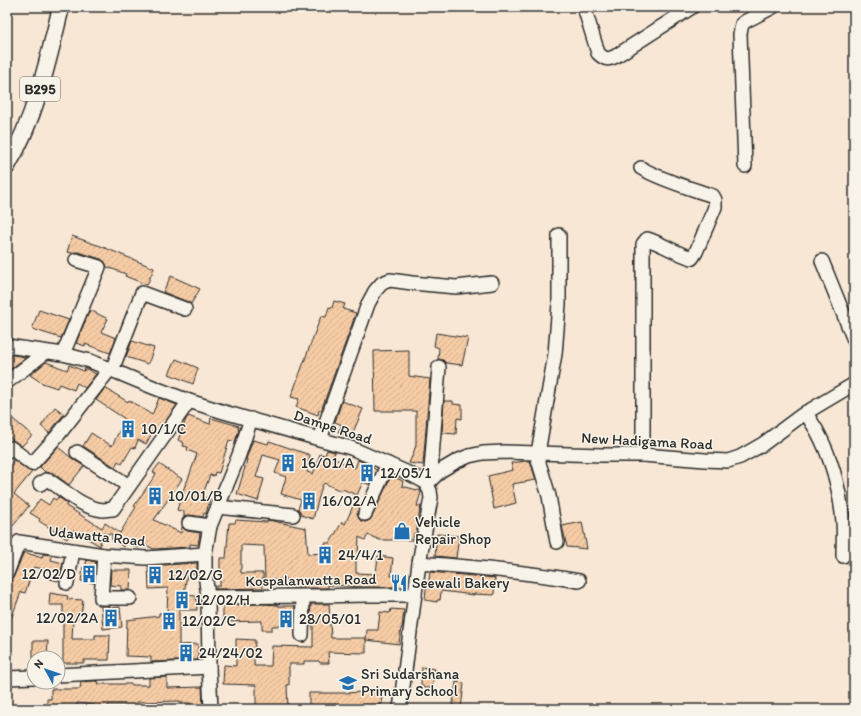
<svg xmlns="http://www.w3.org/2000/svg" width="861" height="716" font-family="Itim,sans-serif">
<defs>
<pattern id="building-hatch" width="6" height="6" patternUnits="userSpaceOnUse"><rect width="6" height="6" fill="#f6cca5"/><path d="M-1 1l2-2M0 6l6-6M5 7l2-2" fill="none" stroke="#d3af8e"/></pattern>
</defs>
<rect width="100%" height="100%" fill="#f7e7d4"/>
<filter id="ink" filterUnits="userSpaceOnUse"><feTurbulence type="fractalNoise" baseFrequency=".025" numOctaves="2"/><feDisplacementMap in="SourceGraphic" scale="8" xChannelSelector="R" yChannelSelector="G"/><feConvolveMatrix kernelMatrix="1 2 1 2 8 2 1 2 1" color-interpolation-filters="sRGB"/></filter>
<g filter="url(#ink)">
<g fill="url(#building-hatch)" stroke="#2b2b2b">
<polygon points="72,236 97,245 98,245 154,268 147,285 125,276 126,274 107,267 105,262 101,259 78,252 75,252 72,253 67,252"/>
<polygon points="171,276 200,289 191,304 188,302 163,292"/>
<polygon points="334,301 345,304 343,309 356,313 321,411 319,410 318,415 296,407 299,399 291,397 321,316 326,317 329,307 332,308"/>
<polygon points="39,310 69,320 61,338 32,329"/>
<polygon points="90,310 108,319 101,332 116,338 110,353 85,344 85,346 76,343"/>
<polygon points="436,333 468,338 462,365 446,363 443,360 438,359 439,348 434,346"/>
<polygon points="132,341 154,348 148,364 126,357"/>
<polygon points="409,350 409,376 430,379 423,465 409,463 413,454 416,445 416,411 375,411 374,351"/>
<polygon points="7,354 26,357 25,358 8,371 7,367"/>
<polygon points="176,359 198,368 193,384 169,374"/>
<polygon points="46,362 67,370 69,365 84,371 85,368 96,374 85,388 77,383 74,390 59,384 57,388 42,383 30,375"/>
<polygon points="105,388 128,402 129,400 152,415 159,398 177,405 157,433 153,431 146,444 138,440 135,448 132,447 122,464 118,461 115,467 83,446 91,433 112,446 125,419 96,400"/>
<polygon points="342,401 363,409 351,437 338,432 342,425 335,422"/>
<polygon points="444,401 453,401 453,404 462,405 462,419 457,418 456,434 442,433"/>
<polygon points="55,407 64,414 49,433 41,426"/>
<polygon points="7,414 32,435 22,446 13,440 7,435"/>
<polygon points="188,416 210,424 211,418 239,426 238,429 239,429 235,442 229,440 219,473 215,472 214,476 210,475 202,497 210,499 206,514 204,513 203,517 190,515 186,515 184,517 184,512 177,510 186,482 187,482 197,454 187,450 188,447 183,446 184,443 178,440 186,419"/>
<polygon points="253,440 268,444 269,441 310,455 307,472 313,474 320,454 325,455 327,450 335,452 333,458 355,468 358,460 373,466 373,468 377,470 370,485 363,482 357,495 342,489 341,491 324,483 322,486 313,519 301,515 300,511 298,509 301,500 281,494 286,477 275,473 280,460 263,455 256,477 264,479 258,501 237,494 246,464 247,459 246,459"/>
<polygon points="58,447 74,460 84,466 69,485 52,472 51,473 45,472 40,467"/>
<polygon points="14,460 27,470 32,472 14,494 29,506 13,526 7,521 7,469"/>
<polygon points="526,461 530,461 536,480 512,484 516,503 494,509 488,476 513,470 511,463"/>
<polygon points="159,464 182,479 154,520 181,533 182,527 184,529 187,531 200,533 198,545 190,544 190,547 154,549 140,543 138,548 127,542 124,547 112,540 112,534 102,534 100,546 73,530 67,539 39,521 40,519 30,513 40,499 49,505 53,498 56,500 58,497 67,503 66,506 102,528 105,523 120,533 136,507 134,506 156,474 153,472"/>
<polygon points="391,476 403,481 402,486 421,491 421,492 417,506 421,506 417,524 418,524 416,534 414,533 413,540 380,540 368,535 365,540 359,537 358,556 356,556 356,573 376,574 378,556 393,558 391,576 406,576 405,587 363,587 328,585 328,588 307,588 307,587 289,587 289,580 265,580 264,546 241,545 241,573 263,573 263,588 216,589 216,586 220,586 220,558 226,558 229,523 235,523 236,520 267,522 268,520 306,528 308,554 325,553 325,543 330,543 342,522 345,524 354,504 360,506 357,514 359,519 361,521 365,522 370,520 372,517"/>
<polygon points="582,522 587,549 567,547 562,526"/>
<polygon points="437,534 459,536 456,558 435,556"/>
<polygon points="24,552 42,558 43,554 52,555 51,560 63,563 62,567 58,581 50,579 52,571 34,567 25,593 21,592 8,627 7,627 7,593 12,580 14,576"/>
<polygon points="87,560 96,562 94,583 81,581 83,567 85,567"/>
<polygon points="197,563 197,574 187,573 184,595 196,596 197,610 179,610 179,645 198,644 198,660 151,662 151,657 126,656 127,620 159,616 159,613 167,613 168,588 149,589 148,566"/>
<polygon points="111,570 131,570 130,590 121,590 121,586 110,585"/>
<polygon points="430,572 495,578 494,595 474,594 474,595 441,591 440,600 437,600 437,602 425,600 426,588 428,588"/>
<polygon points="50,593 68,596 67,599 83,600 81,616 78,615 77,620 73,620 72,639 95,639 95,635 110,635 109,660 84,660 84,663 63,663 63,605 49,605"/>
<polygon points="263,604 278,605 278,606 295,606 294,625 272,626 272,630 262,630 262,621 223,622 223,605"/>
<polygon points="311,604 329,604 331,638 366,638 366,653 328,652 329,663 320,663 319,661 304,661 304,664 289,664 289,685 287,685 288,709 256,709 256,685 223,684 224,665 236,666 236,639 255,640 254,666 271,666 272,646 313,647 313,626 312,626 312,623 310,624"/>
<polygon points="101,606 110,606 110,608 120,607 122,627 103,629"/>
<polygon points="391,609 404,610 402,628 401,628 399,644 366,640 367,630 378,630 380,612 390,613"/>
<polygon points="33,641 48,641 47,658 33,658"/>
<polygon points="422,667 435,669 432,688 424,688 421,684"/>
<polygon points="167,677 167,688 202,687 203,709 191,709 190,703 180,703 180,701 136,702 136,707 125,707 125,705 108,705 108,709 94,709 94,705 77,703 77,709 47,709 47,699 51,699 51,689 80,689 81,682 94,681 99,682 98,684 132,684 132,685 149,685 149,678"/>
<polygon points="456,682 464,683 461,709 452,709"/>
<polygon points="381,691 382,704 349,706 309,707 309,693 345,693"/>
</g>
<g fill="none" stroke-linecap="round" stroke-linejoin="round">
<g stroke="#2b2b2b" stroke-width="16">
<g id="minor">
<path d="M584 7 598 53C605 60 608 60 616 56L692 7"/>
<polyline points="745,166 740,34 742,24 746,21 773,7"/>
<path d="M641 168C661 180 690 188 713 196L715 200V207L696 252 692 258C675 253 663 244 647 239L643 244V455"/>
<polyline points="822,261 854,340"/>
<polyline points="7,346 63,354 90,361 155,388 189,401 224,412 351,448 406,472 425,482 430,491 431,498 419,563 400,709"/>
<polyline points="63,354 99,267 76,260"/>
<polyline points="112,370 142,293 185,309"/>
<polyline points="7,382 46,352"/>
<path d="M806 412C809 419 813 424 817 431 832 459 840 490 843 522 844 533 843 544 843 556"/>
<polyline points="320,439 368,304 375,291 382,283 390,280 412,283 456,287 492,283"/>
<polyline points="7,452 11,448 32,464 59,434 110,369"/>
<polyline points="77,452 129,486"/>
<polyline points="536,453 549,496 557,542"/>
<polyline points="538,453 555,354 559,304 559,235"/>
<polyline points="425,482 431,470 439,367"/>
<path d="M40 484 46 480 50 481C66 492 83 508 103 510 107 510 110 509 113 509L189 401"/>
<polyline points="427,484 440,471 457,461 469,456 483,453 504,452 602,455 643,455 705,460 728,461 740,457 749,452 763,444 802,415 854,384"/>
<polyline points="218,507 293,515"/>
<polyline points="365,514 388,464"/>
<polyline points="189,523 210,526"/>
<polyline points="104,555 101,598 130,598"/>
<path d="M419 563C473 567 526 572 579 581"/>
<polyline points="7,573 19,542 104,555 146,558 205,554"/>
<polyline points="67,583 73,551"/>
<polyline points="208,597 314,596 368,595 415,595"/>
<polyline points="302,635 303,597"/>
<polyline points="58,675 209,667"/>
<polyline points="7,678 34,677"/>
<polyline points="211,709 209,667 208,597 205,573 205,554 210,526 239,455 251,419"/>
</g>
</g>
<g stroke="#2b2b2b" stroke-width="19">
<path id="major" d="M7 166C36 117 48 61 61 7"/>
</g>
<use href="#minor" stroke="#f7f3e8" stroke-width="13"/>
<use href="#major" stroke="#f7f3e8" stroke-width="16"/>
</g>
</g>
<defs>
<g id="building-bare" transform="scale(1.38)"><path d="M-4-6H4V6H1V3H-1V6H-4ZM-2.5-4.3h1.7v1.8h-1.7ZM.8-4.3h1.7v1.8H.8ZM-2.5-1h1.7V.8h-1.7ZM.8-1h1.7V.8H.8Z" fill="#1f6fb2" stroke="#f7f3e8" stroke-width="2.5" paint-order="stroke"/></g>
<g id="shop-bare" transform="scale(1.38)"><path d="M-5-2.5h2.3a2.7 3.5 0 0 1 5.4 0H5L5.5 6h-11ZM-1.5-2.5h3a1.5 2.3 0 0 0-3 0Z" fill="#1f6fb2" stroke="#f7f3e8" stroke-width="2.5" paint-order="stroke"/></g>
<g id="restaurant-bare" transform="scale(1.38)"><path d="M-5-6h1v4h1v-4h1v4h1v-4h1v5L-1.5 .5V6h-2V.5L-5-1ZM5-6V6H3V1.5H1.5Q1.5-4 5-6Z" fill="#1f6fb2" stroke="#f7f3e8" stroke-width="2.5" paint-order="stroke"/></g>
<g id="school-bare" transform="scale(1.38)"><path d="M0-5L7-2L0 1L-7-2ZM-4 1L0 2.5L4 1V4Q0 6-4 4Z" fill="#1f6fb2" stroke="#f7f3e8" stroke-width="2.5" paint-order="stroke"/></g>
</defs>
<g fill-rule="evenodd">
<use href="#building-bare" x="128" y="429"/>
<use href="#building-bare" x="288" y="463"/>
<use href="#building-bare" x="367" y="473"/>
<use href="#building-bare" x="155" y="496"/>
<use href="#building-bare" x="309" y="501"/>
<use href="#shop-bare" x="402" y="531"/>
<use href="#building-bare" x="325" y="555"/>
<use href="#building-bare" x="89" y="574"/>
<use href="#building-bare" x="155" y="575"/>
<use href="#restaurant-bare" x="399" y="583"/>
<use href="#building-bare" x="182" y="600"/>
<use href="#building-bare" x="111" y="618"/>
<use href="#building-bare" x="286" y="619"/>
<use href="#building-bare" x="169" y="621"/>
<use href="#building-bare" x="186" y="653"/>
<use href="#school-bare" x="348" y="683"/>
</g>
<g text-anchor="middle" stroke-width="3" stroke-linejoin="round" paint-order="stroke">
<rect fill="#f7f3e8" stroke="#686764" stroke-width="1" x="20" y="77" width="40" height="24" rx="3"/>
<g font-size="14" font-weight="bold" fill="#2b2b2b">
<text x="40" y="94">B295</text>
</g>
<g font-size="15" fill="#2b2b2b" stroke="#f7f3e8">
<text transform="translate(333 427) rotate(18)" y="5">Dampe Road</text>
<text transform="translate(647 441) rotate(3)" y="5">New Hadigama Road</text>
<text transform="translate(97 536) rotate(6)" y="5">Udawatta Road</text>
<text transform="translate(311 580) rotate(-1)" y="5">Kospalanwatta Road</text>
</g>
<g font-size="15" fill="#2b2b2b" stroke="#f7f3e8" text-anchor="start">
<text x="141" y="434">10/1/C</text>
<text x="301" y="468">16/01/A</text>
<text x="380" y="478">12/05/1</text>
<text x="168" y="501">10/01/B</text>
<text x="322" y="506">16/02/A</text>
<text x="415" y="527">Vehicle<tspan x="415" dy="17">Repair Shop</tspan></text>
<text x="338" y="560">24/4/1</text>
<text x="76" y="579" text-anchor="end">12/02/D</text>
<text x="168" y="580">12/02/G</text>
<text x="412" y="588">Seewali Bakery</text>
<text x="195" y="605">12/02/H</text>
<text x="98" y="623" text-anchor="end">12/02/2A</text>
<text x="299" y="624">28/05/01</text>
<text x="182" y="626">12/02/C</text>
<text x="199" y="658">24/24/02</text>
<text x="361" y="679">Sri Sudarshana<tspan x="361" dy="17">Primary School</tspan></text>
</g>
</g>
<rect width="861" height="716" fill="none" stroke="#f7f3e8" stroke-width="24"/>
<rect x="12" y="12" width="837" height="692" fill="none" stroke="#2b2b2b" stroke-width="1.5" filter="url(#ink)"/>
<g transform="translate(46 670) rotate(310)"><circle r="19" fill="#f7f3e8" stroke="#a5a39c"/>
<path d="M0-3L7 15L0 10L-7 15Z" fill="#1f6fb2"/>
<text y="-6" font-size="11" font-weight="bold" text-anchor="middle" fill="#2b2b2b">N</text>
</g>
</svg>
